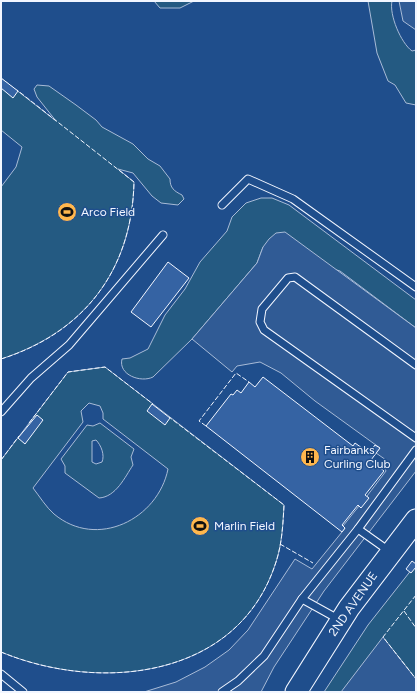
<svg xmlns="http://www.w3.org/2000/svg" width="417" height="693" font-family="Figtree,sans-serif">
<rect width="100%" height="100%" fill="#1f4e8c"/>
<g fill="#245a82" stroke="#a8bbd7" fill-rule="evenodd">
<polygon points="154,1 194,1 180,8 160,8"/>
<path d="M368 1H392C389 15 401 43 412 51L416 50V105L406 103 395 85 388 81 377 53Z"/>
<path d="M1 78 56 121 37 97 34 89 37 85 49 86 76 105 96 120 102 127 133 144 148 159 160 166 170 179C170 188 174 191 182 195L184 199 178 205 161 203 152 196 133 173 118 169 134 182C132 271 84 332 1 359V187L16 167 22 147 1 130Z"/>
<path d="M261 198H272L289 205 416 300V328L340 271 263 247 257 263 192 339 153 377C141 383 118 375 122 359L130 358 148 349 165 315 185 289 200 262 227 231 232 217 246 203Z"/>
<path d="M105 367 284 505C283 524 282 544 276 562 239 679 100 693 1 652V460L68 372ZM89 403 100 406 103 413V419L168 469C158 519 97 550 54 514 46 507 40 497 33 488L83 422 81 411Z"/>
<path d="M100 423 134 449 131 457 133 465C125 477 116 497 99 498L65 473V466L61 459 87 425 93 426ZM96 440C101 445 105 455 102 462L96 464 92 462V441Z"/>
<polygon points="416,564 416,692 324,692 368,625"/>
</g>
<g fill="#305b95" stroke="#a8bbd7">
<polygon points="399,1 416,1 416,30 403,21"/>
<polygon points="285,232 416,328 416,471 324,591 274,667 261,692 144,692 176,682 205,667 229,650 248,630 295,559 312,569 342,532 345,528 343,526 359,506 368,498 367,496 386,471 383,465 386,460 376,453 380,448 315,401 281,373 260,362 237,366 232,372 192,339 257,263 263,247 269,239 276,233"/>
<polygon points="383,637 416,679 416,692 341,692"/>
</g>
<g fill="#3563a3" stroke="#f2f6ff">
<polygon points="1,78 18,91 13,98 1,88"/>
<polygon points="168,262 189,278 151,327 131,312"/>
<polygon points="263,377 353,446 355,443 369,453 375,445 380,448 371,460 384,471 365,495 369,498 361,508 358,505 342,525 345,528 342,532 206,426 231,394 233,395 237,390 241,393 249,382 255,387"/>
<polygon points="152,404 170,418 165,425 147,411"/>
<polygon points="37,415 43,420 25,444 18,438"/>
<polygon points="412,561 416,564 416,567 411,573 406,569"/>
</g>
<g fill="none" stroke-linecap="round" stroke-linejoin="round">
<g stroke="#f2f6ff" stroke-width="9">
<g id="lane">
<polyline points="222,205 248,179 293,199 416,287"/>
<polyline points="416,365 295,277 288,278 262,309 260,322 264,330 416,438"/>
<polyline points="1,412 31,378 69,345 163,235"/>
<polyline points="358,529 389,551"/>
<polyline points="302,599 340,620"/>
<polyline points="1,674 23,692"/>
<polyline points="222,692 238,681 264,656 302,599 358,529 416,450"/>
</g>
</g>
<g stroke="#f2f6ff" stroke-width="23">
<polyline id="secondary" points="296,692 349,608 416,520"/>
</g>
<use href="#lane" stroke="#1f4e8c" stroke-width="7"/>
<use href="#secondary" stroke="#1f4e8c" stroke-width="21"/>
<g stroke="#f2f6ff" stroke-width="1" stroke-dasharray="5 2" stroke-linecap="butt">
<path d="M1 359C84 333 132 270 134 182L17 90"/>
<polyline points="29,423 68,372 105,367 153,404"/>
<polyline points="206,426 199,421 236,373 249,382"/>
<polyline points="1,460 19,436"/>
<polyline points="280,544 313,563"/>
<polyline points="416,595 383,637 416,679"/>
<polyline points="404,611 416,628"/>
<path d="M1 652C100 693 239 679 276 562 282 544 283 524 284 505L169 417"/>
</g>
</g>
<defs>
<g id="stadium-disc" transform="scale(1)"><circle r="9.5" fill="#ffb74d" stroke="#1f4e8c"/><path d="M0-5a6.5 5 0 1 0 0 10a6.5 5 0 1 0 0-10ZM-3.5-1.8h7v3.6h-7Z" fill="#111"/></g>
<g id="building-disc" transform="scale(1)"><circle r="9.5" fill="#ffb74d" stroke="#1f4e8c"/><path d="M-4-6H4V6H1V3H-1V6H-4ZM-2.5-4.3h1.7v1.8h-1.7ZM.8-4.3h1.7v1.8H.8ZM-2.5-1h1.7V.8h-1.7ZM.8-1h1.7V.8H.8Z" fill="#111"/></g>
</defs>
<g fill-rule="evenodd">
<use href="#stadium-disc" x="67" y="212"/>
<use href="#building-disc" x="310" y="457"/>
<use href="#stadium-disc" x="200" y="526"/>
</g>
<g text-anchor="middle" stroke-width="3" stroke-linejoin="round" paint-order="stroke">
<g font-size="12" fill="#f2f6ff" stroke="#1f4e8c" text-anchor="start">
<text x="81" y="216">Arco Field</text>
<text x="324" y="454">Fairbanks<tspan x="324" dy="14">Curling Club</tspan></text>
<text x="214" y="530">Marlin Field</text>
</g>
<g font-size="12" fill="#f2f6ff" stroke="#1f4e8c">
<text transform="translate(353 604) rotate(-55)" y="4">2ND AVENUE</text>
</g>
</g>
<rect width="417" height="693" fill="none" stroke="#f2f6ff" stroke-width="4"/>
</svg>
